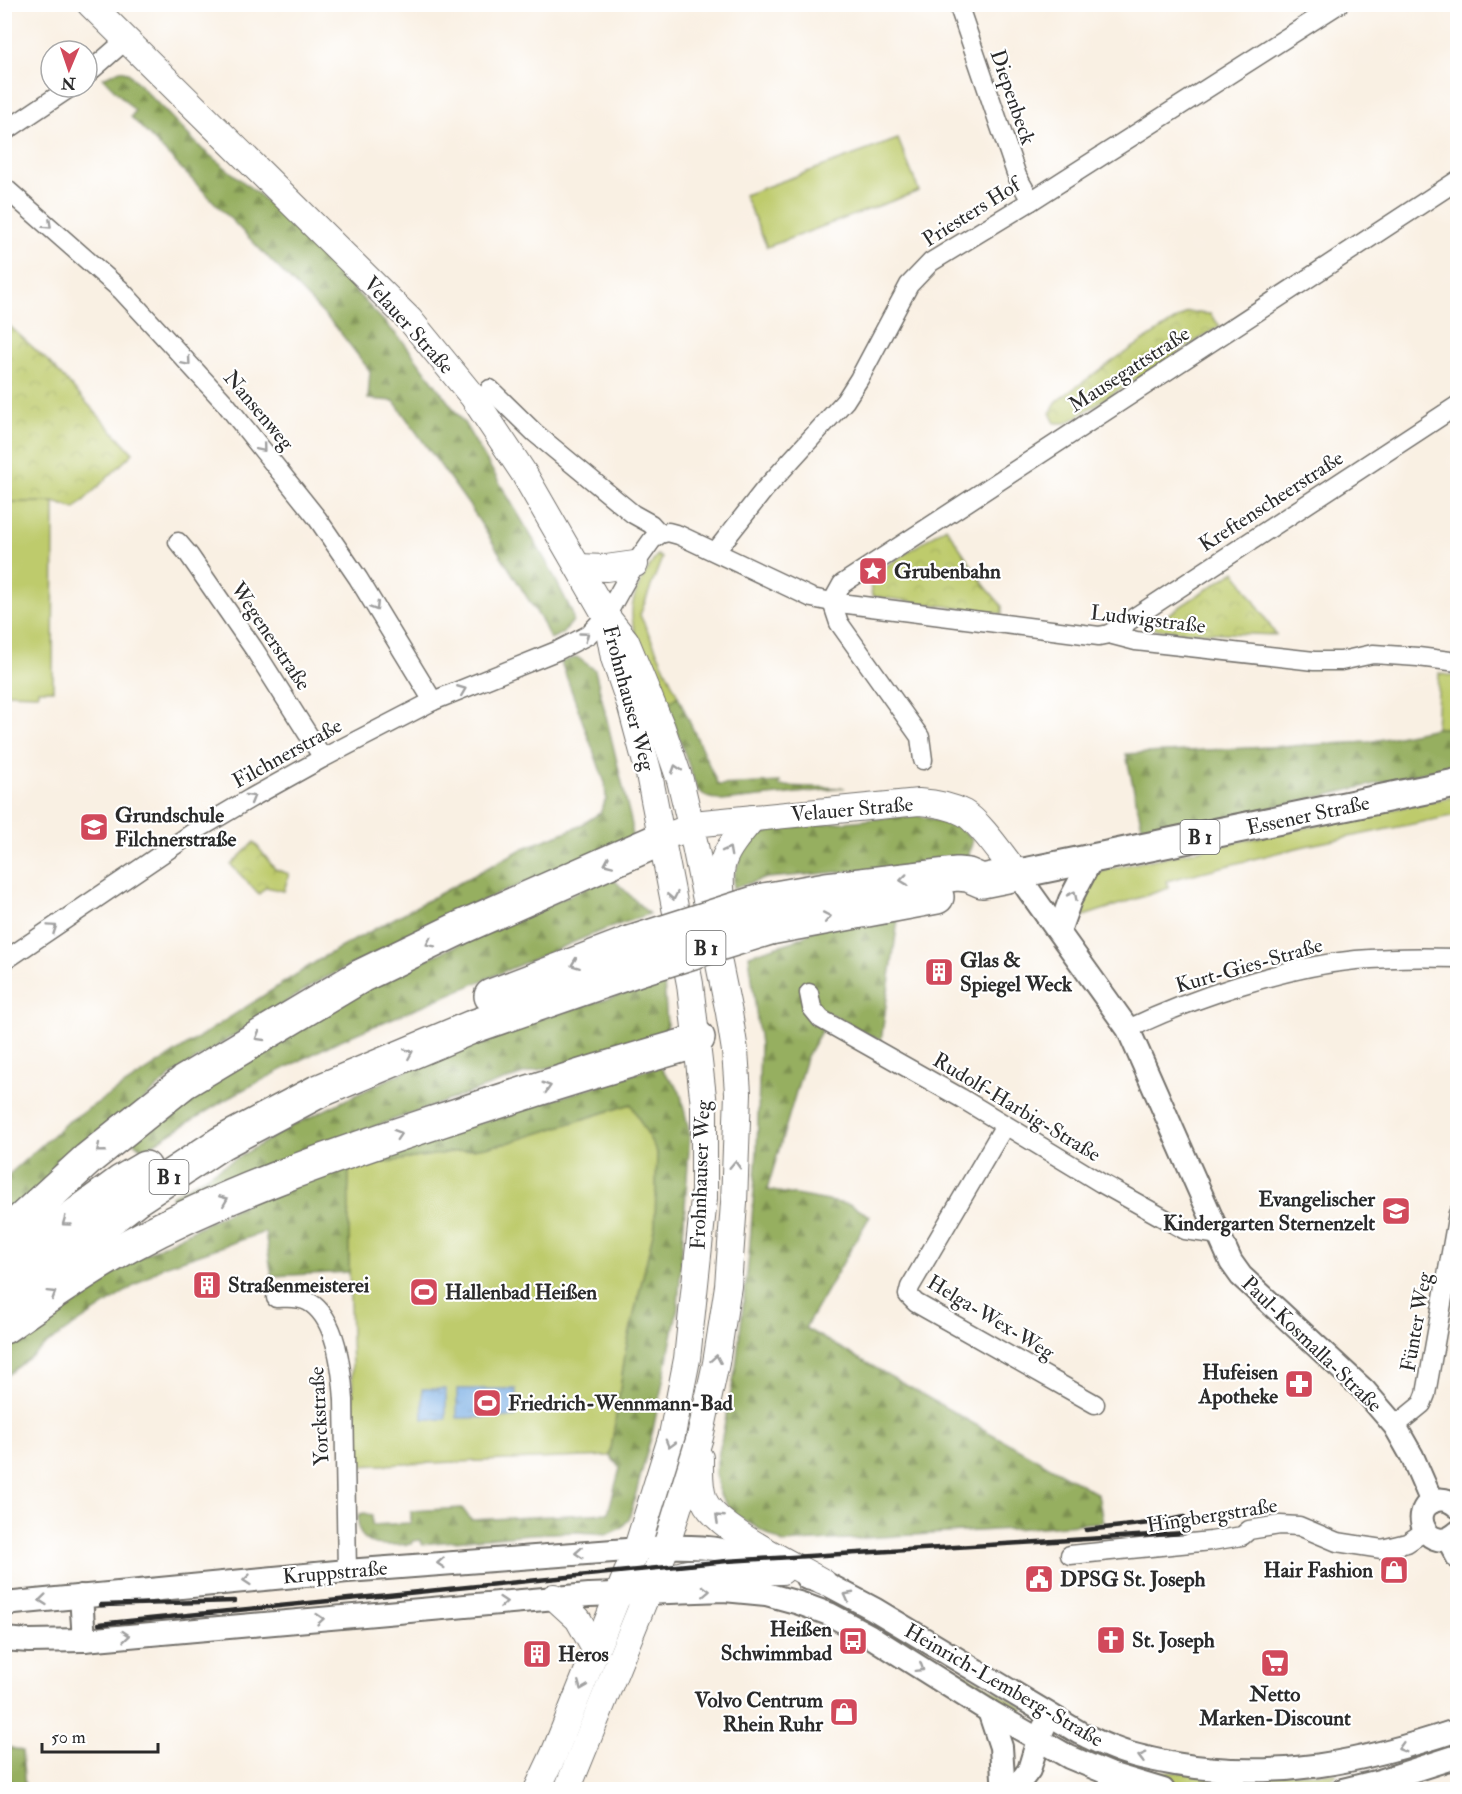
<svg xmlns="http://www.w3.org/2000/svg" width="1462" height="1794" font-family="'IM FELL Double Pica',serif">
<defs>
<pattern id="forest-firs" width="22" height="20" patternUnits="userSpaceOnUse" patternTransform="scale(1.5)"><rect width="22" height="20" fill="#96af60"/><path d="M5 1l3.5 6h-7zM16 11l3.5 6h-7z" fill="#7b8f4f"/></pattern>
<pattern id="park-crowns" width="20" height="18" patternUnits="userSpaceOnUse" patternTransform="scale(1.5)"><rect width="20" height="18" fill="#becb6c"/><path d="M2 6a3 3 0 1 1 6 0M12 15a3 3 0 1 1 6 0" fill="none" stroke="#a3ae5e"/></pattern>
<pattern id="water-ripples" width="26" height="14" patternUnits="userSpaceOnUse" patternTransform="scale(1.5)"><rect width="26" height="14" fill="#74abe3"/><path d="M2 4q2-2 4 0t4 0M15 11q2-2 4 0t4 0" fill="none" stroke="#5f8bb8"/></pattern>
</defs>
<rect width="100%" height="100%" fill="#fff"/>
<filter id="ink" filterUnits="userSpaceOnUse"><feTurbulence type="fractalNoise" baseFrequency=".0167" numOctaves="2"/><feDisplacementMap in="SourceGraphic" scale="12" xChannelSelector="R" yChannelSelector="G"/><feConvolveMatrix kernelMatrix="1 2 1 2 8 2 1 2 1" color-interpolation-filters="sRGB"/></filter>
<filter id="wash" filterUnits="userSpaceOnUse"><feTurbulence type="fractalNoise" baseFrequency=".008" numOctaves="4" result="noise"/><feDisplacementMap in="SourceGraphic" scale="24" xChannelSelector="R" yChannelSelector="G"/><feGaussianBlur stdDeviation="1.35" result="paint"/><feColorMatrix in="noise" values="0 0 0 0 0 0 0 0 0 0 0 0 0 0 0 0 0 1.4 0 .05"/><feComposite in="paint" operator="in"/></filter>
<g filter="url(#wash)">
<rect width="100%" height="100%" fill="#f9f0e3"/>
<g fill="#becb6c" stroke="#747b4c" stroke-width="1.5">
<polygon points="898,139 919,191 767,247 744,195"/>
<polygon points="4,502 54,502 53,690 38,690 38,694 5,693"/>
<path d="M657 555 662 558 640 615 678 696 667 704C657 681 629 633 632 609 634 589 647 571 657 555Z"/>
<polygon points="1439,673 1457,677 1457,728 1436,728"/>
<polygon points="1457,796 1457,815 1305,846 1166,881 1169,888 1072,920 1093,876 1108,869"/>
<polygon points="631,1104 657,1152 655,1225 626,1349 610,1456 355,1466 349,1272 348,1168 504,1144"/>
<polygon points="857,1610 1024,1708 1018,1718 853,1616 854,1611"/>
<path d="M1081 1746 1137 1766 1161 1772 1336 1773V1776C1323 1781 1310 1786 1296 1788 1259 1794 1194 1790 1158 1779 1131 1771 1104 1761 1078 1753Z"/>
</g>
<g fill="url(#forest-firs)" stroke="#606d46" stroke-width="1.5">
<polygon points="120,70 127,72 202,149 257,193 316,249 405,344 464,423 546,561 572,612 573,621 562,634 550,639 542,621 471,508 394,401 368,399 370,371 336,327 131,117 135,111 103,78"/>
<polygon points="577,657 595,670 632,825 632,839 483,900 317,982 172,1075 5,1222 5,1178 66,1123 325,956 524,848 578,827 600,813 606,799 605,783 561,662"/>
<polygon points="678,696 718,785 780,782 779,786 845,788 722,801 707,797 697,789 667,704"/>
<polygon points="1436,728 1457,728 1457,765 1215,821 1143,831 1126,754 1369,742"/>
<polygon points="916,815 954,825 973,839 966,866 851,871 767,878 733,888 734,875 740,859 734,855 751,838 783,828"/>
<polygon points="611,877 649,914 598,932 336,1042 235,1094 143,1150 129,1138 330,1002"/>
<polygon points="898,920 881,1041 831,1014 806,1058 767,1190 851,1205 870,1216 805,1328 1098,1494 1103,1522 1042,1527 783,1543 732,1513 720,1495 715,1472 736,1367 749,1256 757,1151 760,1044 749,955 794,941 822,926"/>
<polygon points="664,982 668,1039 526,1073 305,1151 180,1214 171,1196 292,1126 405,1071 530,1022"/>
<path d="M659 1066 680 1091 690 1135 678 1307 653 1430 629 1519 621 1528 608 1534 577 1532 530 1534 422 1544 421 1540 412 1541V1544C387 1545 357 1552 358 1517L360 1514 365 1513 372 1516V1525L411 1523V1511L462 1508 471 1520 608 1513 620 1468 610 1456 626 1349 655 1225 657 1152 631 1104 504 1144 349 1168V1272L272 1276 265 1232 164 1266 48 1343 5 1377V1346L29 1326 142 1256 254 1199 321 1173Z"/>
<polygon points="5,1746 22,1751 25,1789 5,1789"/>
</g>
<g fill="url(#park-crowns)" stroke="#747b4c" stroke-width="1.5">
<polygon points="1188,312 1210,314 1220,326 1067,423 1055,423 1050,413 1058,400 1118,357"/>
<polygon points="4,321 49,362 133,453 75,509 54,502 5,502"/>
<polygon points="946,527 985,586 1002,606 1002,614 872,596 869,577"/>
<polygon points="1235,571 1276,635 1172,631 1147,628"/>
<polygon points="254,842 275,869 289,874 284,891 266,887 259,894 231,865"/>
</g>
<g fill="url(#water-ripples)" stroke="#506b87" stroke-width="1.5">
<polygon points="422,1389 446,1389 446,1419 423,1419"/>
<polygon points="457,1389 516,1389 516,1417 457,1418"/>
</g>
</g>
<g filter="url(#ink)">
<g fill="none" stroke-linecap="round" stroke-linejoin="round">
<g stroke="#73706b" stroke-width="21">
<g id="minor">
<polyline points="958,4 1017,176 1031,201"/>
<polyline points="87,74 126,40"/>
<polyline points="4,132 71,87"/>
<polyline points="4,187 121,290 225,403 317,518 358,578 433,701"/>
<polyline points="490,389 535,433 633,514 651,524 660,534"/>
<polyline points="178,542 189,555 254,649 323,758"/>
<polyline points="716,551 764,490 845,401 859,379 909,285 931,262 1031,201 1339,4"/>
<polyline points="832,602 842,584 1458,180"/>
<polyline points="832,602 839,623 920,737 923,760"/>
<polyline points="1109,634 1458,405"/>
<polyline points="4,961 200,828 251,798 323,758 433,701 559,650 588,635 606,616 635,564 652,540 660,534 668,532 679,535 812,598 832,602 1099,636 1109,634 1136,641 1314,661 1341,661 1373,654 1418,657 1458,662"/>
<polyline points="809,993 812,1008 821,1019 961,1098 1101,1183 1185,1230 1220,1235"/>
<path d="M1128 1029C1193 998 1284 967 1356 960 1390 957 1424 957 1458 958"/>
<polyline points="1005,1125 910,1287 908,1295 916,1303 1095,1404"/>
<path d="M276 1298C287 1298 299 1296 309 1302 337 1318 342 1371 344 1400L347 1571"/>
<polyline points="1395,1426 1422,1404 1426,1394 1458,1213"/>
<polyline points="1070,1555 1211,1541 1242,1536 1249,1530 1280,1525 1299,1526 1337,1542 1382,1549 1407,1543 1425,1531"/>
</g>
</g>
<g stroke="#73706b" stroke-width="26">
<g id="tertiary">
<polyline points="1017,874 1128,1029 1231,1262 1241,1276 1364,1390 1395,1426 1412,1456 1432,1502"/>
<polyline points="1059,931 1070,900 1091,860"/>
<path d="M1458 1507C1451 1501 1445 1498 1436 1500 1405 1510 1430 1558 1458 1532"/>
<polyline points="1448,1539 1458,1558"/>
<path d="M807 1578 823 1582 874 1609 1080 1733C1091 1738 1101 1744 1113 1748 1132 1756 1154 1760 1175 1764 1276 1781 1362 1762 1458 1730"/>
<polyline points="81,1596 84,1640"/>
<path d="M4 1604 347 1571 666 1547C710 1546 735 1549 775 1568"/>
<polyline points="4,1639 29,1641 84,1640 589,1595 724,1590 766,1594 799,1603 829,1614 870,1636 989,1711 1069,1757 1110,1774 1163,1790"/>
<polyline points="989,1711 1001,1747 1003,1778"/>
<polyline points="1014,1790 1029,1770 1038,1740 1044,1727"/>
<polyline points="1343,1790 1380,1781 1458,1756"/>
</g>
</g>
<g stroke="#73706b" stroke-width="28">
<g id="secondary">
<polyline points="90,4 410,320 473,397 523,472 606,616 626,641 662,728 680,780 691,826 729,1013 735,1051 738,1093 734,1203 728,1286 716,1363 700,1437 666,1547 567,1790"/>
<polyline points="578,567 606,568 635,564"/>
<path d="M675 833 703 823 919 802C934 803 951 806 964 813 980 822 1004 858 1017 874"/>
<path d="M724 910C715 862 723 854 753 818"/>
<path d="M700 1458C700 1472 699 1487 704 1500 716 1529 794 1565 823 1582"/>
<polyline points="639,1586 687,1573 782,1571"/>
<polyline points="554,1597 578,1619 596,1651"/>
<polyline points="537,1790 554,1754 637,1548 672,1435 687,1359 704,1199 704,1105 690,984 649,774 631,707 614,658 609,631"/>
</g>
</g>
<g stroke="#73706b" stroke-width="32">
<polyline id="primary" points="1017,874 1458,783"/>
</g>
<g stroke="#73706b" stroke-width="36">
<g id="motorway">
<polyline points="764,900 826,889 957,874 968,875 982,881 1017,874"/>
<polyline points="770,928 937,897"/>
<polyline points="491,996 630,943"/>
<polyline points="4,1236 88,1159 184,1082 361,976 460,928 661,839"/>
<polyline points="4,1268 121,1182 145,1168"/>
<polyline points="4,1305 32,1279 136,1199 221,1143 317,1092 472,1027 642,968"/>
<path d="M4 1327C45 1298 87 1269 130 1245 223 1195 324 1159 424 1126 511 1097 597 1070 685 1045L698 1038"/>
</g>
</g>
<use href="#minor" stroke="#fff" stroke-width="18"/>
<use href="#tertiary" stroke="#fff" stroke-width="22"/>
<use href="#secondary" stroke="#fff" stroke-width="26"/>
<use href="#primary" stroke="#fff" stroke-width="28"/>
<use href="#motorway" stroke="#fff" stroke-width="33"/>
<g stroke="#2b2b2b" stroke-width="4.5">
<polyline points="1086,1530 1159,1522 1184,1517"/>
<polyline points="101,1605 234,1601"/>
<polyline points="99,1624 727,1561 1185,1533"/>
</g>
<g stroke="#73706b" stroke-width="36" stroke-linecap="butt">
<g id="motorway-bridge">
<polyline points="630,943 764,900"/>
<polyline points="642,968 770,928"/>
</g>
</g>
<use href="#motorway-bridge" stroke="#fff" stroke-width="33"/>
</g>
<defs><path id="oneway-chevron" d="M-2-3.5L2.5 0L-2 3.5" fill="none" stroke-width="1.6" stroke-linecap="round" stroke-linejoin="round" transform="scale(1.5)"/></defs>
<g stroke="#a0a0a0">
<use href="#oneway-chevron" transform="translate(48 225) rotate(42)"/>
<use href="#oneway-chevron" transform="translate(187 362) rotate(49)"/>
<use href="#oneway-chevron" transform="translate(262 448) rotate(50)"/>
<use href="#oneway-chevron" transform="translate(375 607) rotate(58)"/>
<use href="#oneway-chevron" transform="translate(585 636) rotate(-36)"/>
<use href="#oneway-chevron" transform="translate(462 690) rotate(-22)"/>
<use href="#oneway-chevron" transform="translate(676 769) rotate(-108)"/>
<use href="#oneway-chevron" transform="translate(251 798) rotate(-30)"/>
<use href="#oneway-chevron" transform="translate(728 851) rotate(-62)"/>
<use href="#oneway-chevron" transform="translate(608 863) rotate(156)"/>
<use href="#oneway-chevron" transform="translate(904 880) rotate(173)"/>
<use href="#oneway-chevron" transform="translate(1073 895) rotate(-64)"/>
<use href="#oneway-chevron" transform="translate(673 896) rotate(79)"/>
<use href="#oneway-chevron" transform="translate(827 917) rotate(-11)"/>
<use href="#oneway-chevron" transform="translate(53 928) rotate(-34)"/>
<use href="#oneway-chevron" transform="translate(430 943) rotate(154)"/>
<use href="#oneway-chevron" transform="translate(575 964) rotate(159)"/>
<use href="#oneway-chevron" transform="translate(259 1037) rotate(149)"/>
<use href="#oneway-chevron" transform="translate(409 1053) rotate(-23)"/>
<use href="#oneway-chevron" transform="translate(547 1087) rotate(-17)"/>
<use href="#oneway-chevron" transform="translate(398 1134) rotate(-18)"/>
<use href="#oneway-chevron" transform="translate(100 1149) rotate(141)"/>
<use href="#oneway-chevron" transform="translate(735 1165) rotate(-88)"/>
<use href="#oneway-chevron" transform="translate(224 1200) rotate(-22)"/>
<use href="#oneway-chevron" transform="translate(66 1222) rotate(144)"/>
<use href="#oneway-chevron" transform="translate(52 1294) rotate(-32)"/>
<use href="#oneway-chevron" transform="translate(716 1359) rotate(-80)"/>
<use href="#oneway-chevron" transform="translate(670 1444) rotate(106)"/>
<use href="#oneway-chevron" transform="translate(719 1518) rotate(-137)"/>
<use href="#oneway-chevron" transform="translate(579 1553) rotate(176)"/>
<use href="#oneway-chevron" transform="translate(441 1563) rotate(176)"/>
<use href="#oneway-chevron" transform="translate(247 1580) rotate(175)"/>
<use href="#oneway-chevron" transform="translate(706 1591) rotate(-2)"/>
<use href="#oneway-chevron" transform="translate(848 1596) rotate(-152)"/>
<use href="#oneway-chevron" transform="translate(43 1600) rotate(174)"/>
<use href="#oneway-chevron" transform="translate(503 1602) rotate(-5)"/>
<use href="#oneway-chevron" transform="translate(320 1619) rotate(-5)"/>
<use href="#oneway-chevron" transform="translate(126 1636) rotate(-5)"/>
<use href="#oneway-chevron" transform="translate(920 1668) rotate(32)"/>
<use href="#oneway-chevron" transform="translate(582 1686) rotate(112)"/>
<use href="#oneway-chevron" transform="translate(1402 1748) rotate(164)"/>
<use href="#oneway-chevron" transform="translate(1142 1757) rotate(-165)"/>
</g>
</g>
<defs>
<g id="sight-square" transform="scale(1.5)"><rect x="-9" y="-9" width="18" height="18" rx="4" fill="#d1495b" stroke="#fff"/><path d="M0-6L1.8-2.2L6-1.7L2.9 1.2L3.7 5.4L0 3.3L-3.7 5.4L-2.9 1.2L-6-1.7L-1.8-2.2Z" fill="#fff"/></g>
<g id="school-square" transform="scale(1.5)"><rect x="-9" y="-9" width="18" height="18" rx="4" fill="#d1495b" stroke="#fff"/><path d="M0-5L7-2L0 1L-7-2ZM-4 1L0 2.5L4 1V4Q0 6-4 4Z" fill="#fff"/></g>
<g id="building-square" transform="scale(1.5)"><rect x="-9" y="-9" width="18" height="18" rx="4" fill="#d1495b" stroke="#fff"/><path d="M-4-6H4V6H1V3H-1V6H-4ZM-2.5-4.3h1.7v1.8h-1.7ZM.8-4.3h1.7v1.8H.8ZM-2.5-1h1.7V.8h-1.7ZM.8-1h1.7V.8H.8Z" fill="#fff"/></g>
<g id="stadium-square" transform="scale(1.5)"><rect x="-9" y="-9" width="18" height="18" rx="4" fill="#d1495b" stroke="#fff"/><path d="M0-5a6.5 5 0 1 0 0 10a6.5 5 0 1 0 0-10ZM-3.5-1.8h7v3.6h-7Z" fill="#fff"/></g>
<g id="pharmacy-square" transform="scale(1.5)"><rect x="-9" y="-9" width="18" height="18" rx="4" fill="#d1495b" stroke="#fff"/><path d="M-2-6h4v4h4v4h-4v4h-4v-4h-4v-4h4Z" fill="#fff"/></g>
<g id="shop-square" transform="scale(1.5)"><rect x="-9" y="-9" width="18" height="18" rx="4" fill="#d1495b" stroke="#fff"/><path d="M-5-2.5h2.3a2.7 3.5 0 0 1 5.4 0H5L5.5 6h-11ZM-1.5-2.5h3a1.5 2.3 0 0 0-3 0Z" fill="#fff"/></g>
<g id="civic-square" transform="scale(1.5)"><rect x="-9" y="-9" width="18" height="18" rx="4" fill="#d1495b" stroke="#fff"/><path d="M-.6-6.5H3V-4.5H.6V-3L4-1V1h2V6H-6V1h2V-1L-.6-3ZM-1.2 2.5V6h2.4V2.5Z" fill="#fff"/></g>
<g id="church-square" transform="scale(1.5)"><rect x="-9" y="-9" width="18" height="18" rx="4" fill="#d1495b" stroke="#fff"/><path d="M-1.2-6h2.4v3.5h3.3v2.4h-3.3V6h-2.4V-.1h-3.3v-2.4h3.3Z" fill="#fff"/></g>
<g id="bus-square" transform="scale(1.5)"><rect x="-9" y="-9" width="18" height="18" rx="4" fill="#d1495b" stroke="#fff"/><path d="M-5-6H5V4H4V6H2V4H-2V6H-4V4H-5ZM-3.5-4V0h7V-4ZM-3.5 1.2v1.5H-2V1.2ZM2 1.2v1.5H3.5V1.2Z" fill="#fff"/></g>
<g id="supermarket-square" transform="scale(1.5)"><rect x="-9" y="-9" width="18" height="18" rx="4" fill="#d1495b" stroke="#fff"/><path d="M-6-5.5h2.5l.6 2H6L4.5 2H-2.5L-4.4-4H-6ZM-1.5 3.2a1.3 1.3 0 1 0 .1 0ZM3 3.2a1.3 1.3 0 1 0 .1 0Z" fill="#fff"/></g>
</defs>
<g fill-rule="evenodd">
<use href="#sight-square" x="873" y="571"/>
<use href="#school-square" x="94" y="827"/>
<use href="#building-square" x="939" y="972"/>
<use href="#school-square" x="1396" y="1211"/>
<use href="#building-square" x="207" y="1285"/>
<use href="#stadium-square" x="424" y="1292"/>
<use href="#pharmacy-square" x="1299" y="1384"/>
<use href="#stadium-square" x="487" y="1403"/>
<use href="#shop-square" x="1394" y="1570"/>
<use href="#civic-square" x="1039" y="1579"/>
<use href="#church-square" x="1111" y="1640"/>
<use href="#bus-square" x="853" y="1641"/>
<use href="#building-square" x="537" y="1654"/>
<use href="#supermarket-square" x="1275" y="1663"/>
<use href="#shop-square" x="844" y="1712"/>
</g>
<g text-anchor="middle" stroke-width="4.5" stroke-linejoin="round" paint-order="stroke">
<g fill="#fff" stroke="#6b6b6b" stroke-width="1.5">
<rect x="1180.5" y="820" width="39" height="34" rx="4.5"/>
<rect x="686.5" y="931" width="39" height="34" rx="4.5"/>
<rect x="149.5" y="1160" width="39" height="34" rx="4.5"/>
</g>
<g font-size="20" font-weight="bold" fill="#2b2b2b">
<text x="1200" y="844">B 1</text>
<text x="706" y="955">B 1</text>
<text x="169" y="1184">B 1</text>
</g>
<g font-size="21" fill="#2b2b2b" stroke="#fff">
<text transform="translate(1013 97) rotate(71)" y="7">Diepenbeck</text>
<text transform="translate(971 212) rotate(-32)" y="7">Priesters Hof</text>
<text transform="translate(409 325) rotate(48)" y="7">Velauer Straße</text>
<text transform="translate(1129 369) rotate(-33)" y="7">Mausegattstraße</text>
<text transform="translate(259 410) rotate(50)" y="7">Nansenweg</text>
<text transform="translate(1271 501) rotate(-33)" y="7">Kreftenscheerstraße</text>
<text transform="translate(1148 619) rotate(7)" y="7">Ludwigstraße</text>
<text transform="translate(271 636) rotate(56)" y="7">Wegenerstraße</text>
<text transform="translate(629 698) rotate(75)" y="7">Frohnhauser Weg</text>
<text transform="translate(287 753) rotate(-29)" y="7">Filchnerstraße</text>
<text transform="translate(852 809) rotate(-5)" y="7">Velauer Straße</text>
<text transform="translate(1308 815) rotate(-12)" y="7">Essener Straße</text>
<text transform="translate(1249 965) rotate(-16)" y="7">Kurt-Gies-Straße</text>
<text transform="translate(1017 1107) rotate(31)" y="7">Rudolf-Harbig-Straße</text>
<text transform="translate(700 1175) rotate(-88)" y="7">Frohnhauser Weg</text>
<text transform="translate(991 1317) rotate(31)" y="7">Helga-Wex-Weg</text>
<text transform="translate(1416 1322) rotate(-80)" y="7">Fünter Weg</text>
<text transform="translate(1312 1344) rotate(44)" y="7">Paul-Kosmalla-Straße</text>
<text transform="translate(319 1416) rotate(-93)" y="7">Yorckstraße</text>
<text transform="translate(1212 1515) rotate(-9)" y="7">Hingbergstraße</text>
<text transform="translate(335 1572) rotate(-5)" y="7">Kruppstraße</text>
<text transform="translate(1004 1685) rotate(30)" y="7">Heinrich-Lemberg-Straße</text>
</g>
<g font-size="21" font-weight="bold" fill="#2b2b2b" stroke="#fff" text-anchor="start">
<text x="894" y="578">Grubenbahn</text>
<text x="115" y="822">Grundschule<tspan x="115" dy="24">Filchnerstraße</tspan></text>
<text x="960" y="967">Glas &amp;<tspan x="960" dy="24">Spiegel Weck</tspan></text>
<text x="1375" y="1206" text-anchor="end">Evangelischer<tspan x="1375" dy="24">Kindergarten Sternenzelt</tspan></text>
<text x="228" y="1292">Straßenmeisterei</text>
<text x="445" y="1299">Hallenbad Heißen</text>
<text x="1278" y="1379" text-anchor="end">Hufeisen<tspan x="1278" dy="24">Apotheke</tspan></text>
<text x="508" y="1410">Friedrich-Wennmann-Bad</text>
<text x="1373" y="1577" text-anchor="end">Hair Fashion</text>
<text x="1060" y="1586">DPSG St. Joseph</text>
<text x="832" y="1636" text-anchor="end">Heißen<tspan x="832" dy="24">Schwimmbad</tspan></text>
<text x="1132" y="1647">St. Joseph</text>
<text x="558" y="1661">Heros</text>
<text x="1275" y="1701" text-anchor="middle">Netto<tspan x="1275" dy="24">Marken-Discount</tspan></text>
<text x="823" y="1707" text-anchor="end">Volvo Centrum<tspan x="823" dy="24">Rhein Ruhr</tspan></text>
</g>
</g>
<rect width="1462" height="1794" fill="none" stroke="#fff" stroke-width="24"/>
<g transform="translate(69 69) rotate(182)"><circle r="28" fill="#ffffff" stroke="#aaaaaa" stroke-width="1.5"/>
<path d="M0-4.5L10 22L0 15L-10 22Z" fill="#d1495b"/>
<text y="-9" font-size="16" font-weight="bold" text-anchor="middle" fill="#2b2b2b">N</text>
</g>
<path d="M42 1743v9h116v-9" fill="none" stroke="#2b2b2b" stroke-width="3"/>
<text x="51" y="1743" font-size="18" fill="#2b2b2b" stroke="#ffffff" stroke-width="4.5" paint-order="stroke">50 m</text>
</svg>
